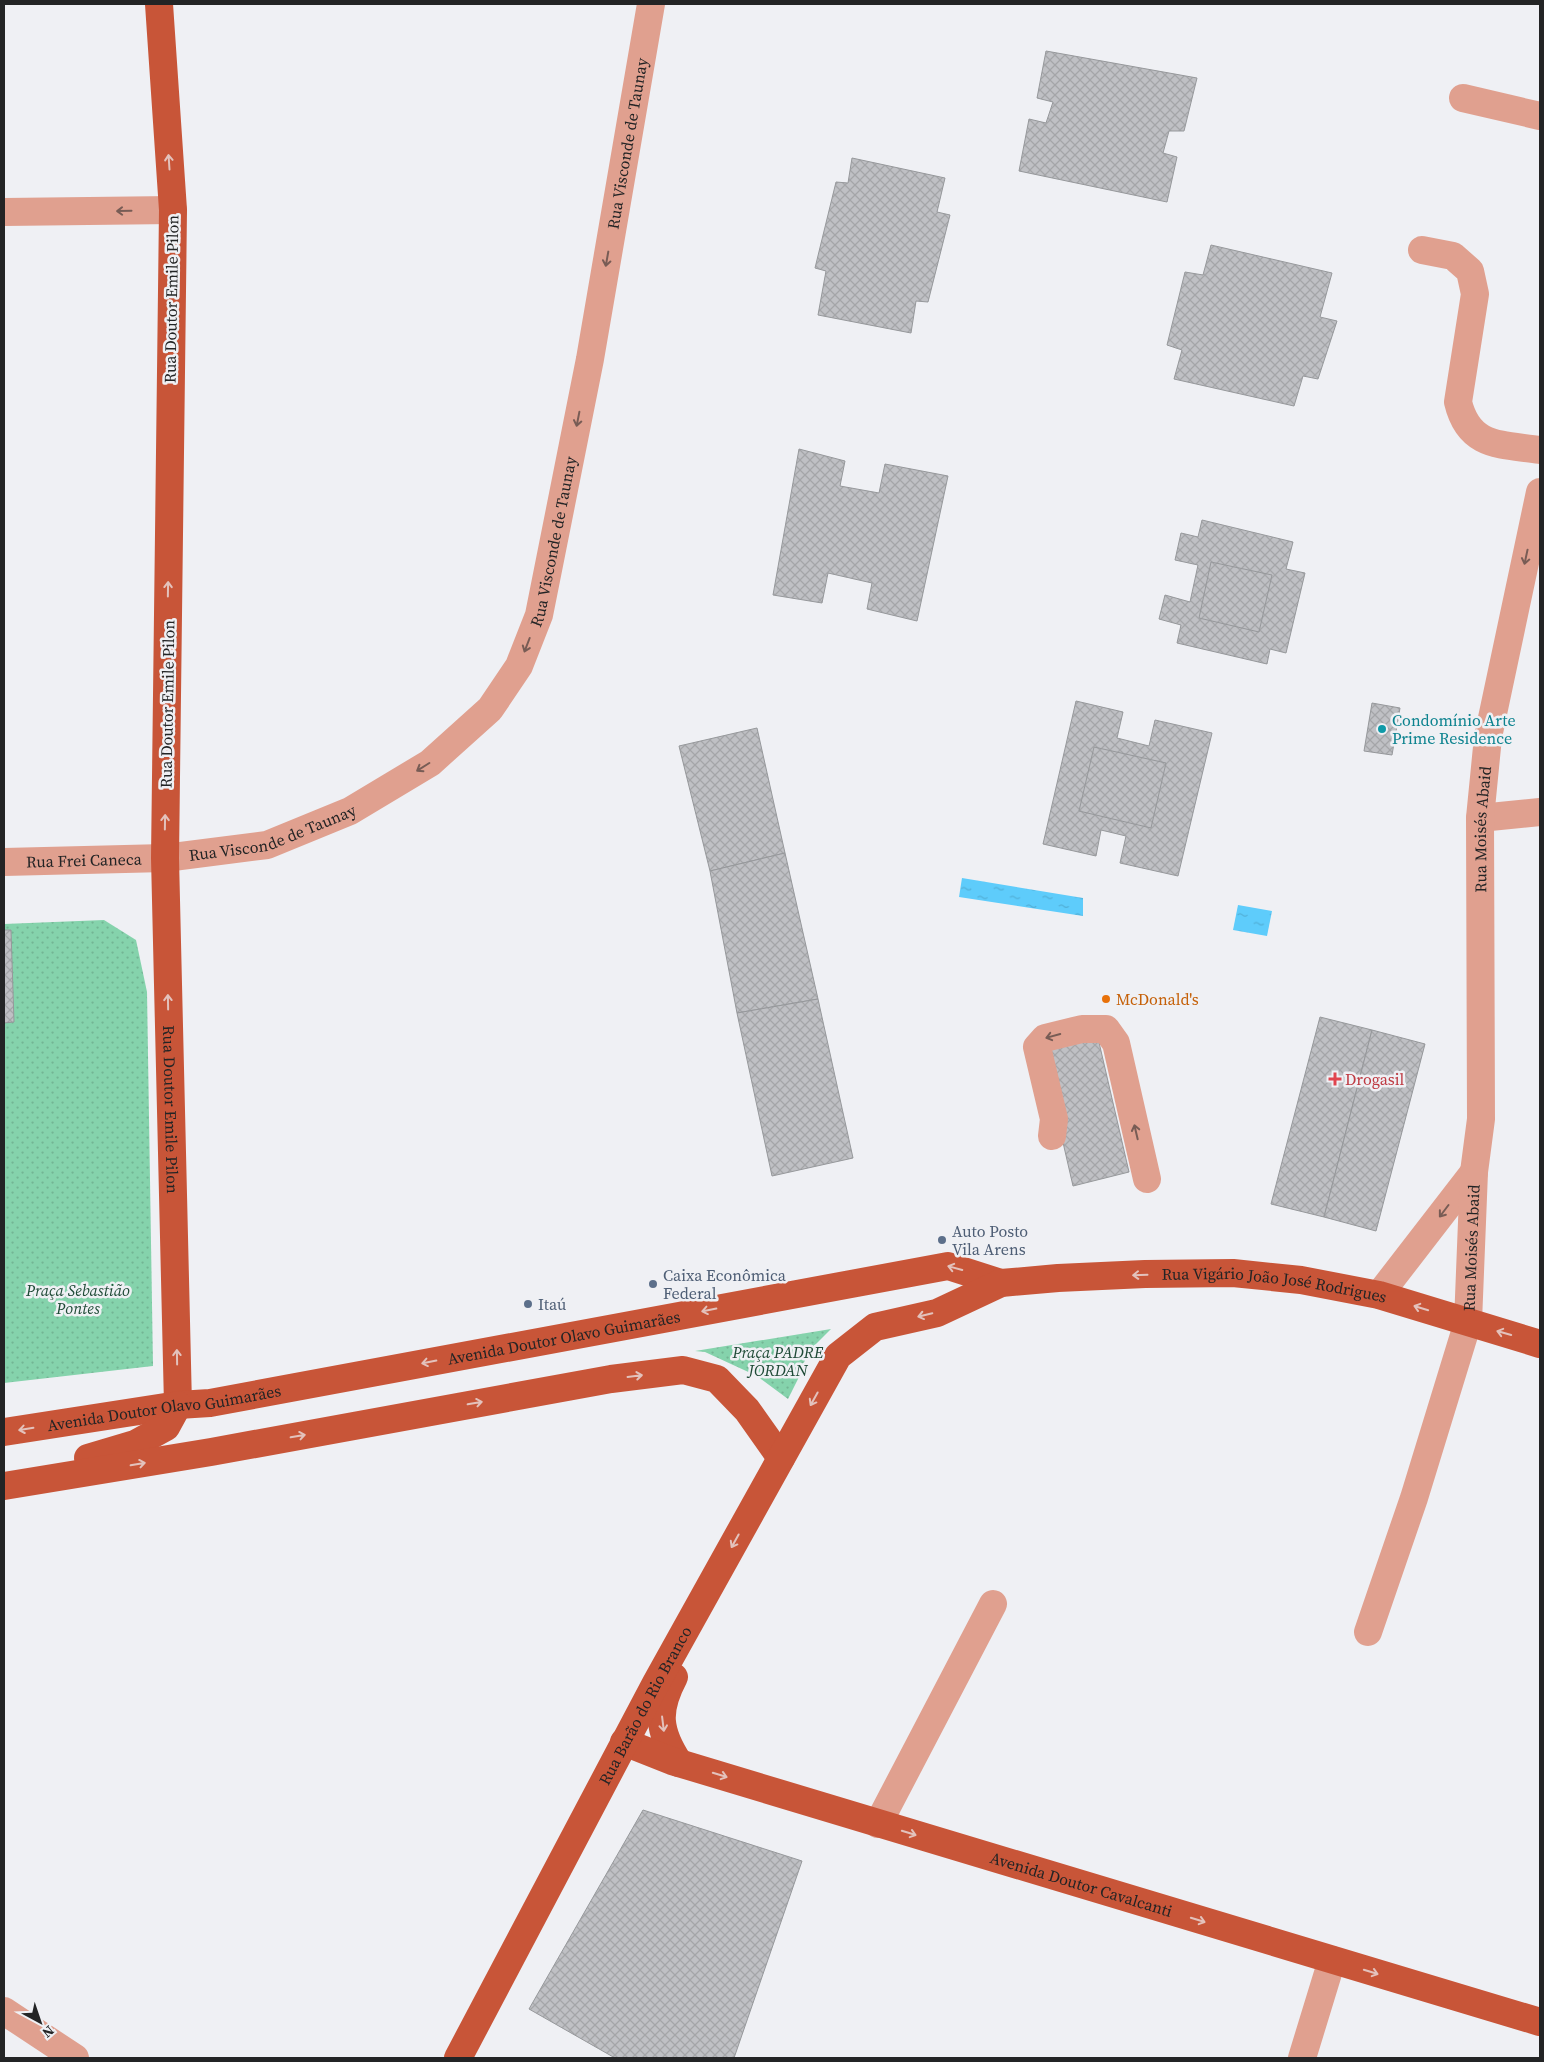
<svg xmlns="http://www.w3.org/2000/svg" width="1544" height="2062" font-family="'Source Serif 4',serif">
<defs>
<pattern id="park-dots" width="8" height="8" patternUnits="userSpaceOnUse" patternTransform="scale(1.25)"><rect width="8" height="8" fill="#85d3ac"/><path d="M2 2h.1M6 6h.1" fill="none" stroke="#73b594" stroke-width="1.8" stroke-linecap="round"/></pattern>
<pattern id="water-ripples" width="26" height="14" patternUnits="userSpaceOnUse" patternTransform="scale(1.25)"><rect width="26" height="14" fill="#5eccfb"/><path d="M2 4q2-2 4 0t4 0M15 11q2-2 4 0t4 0" fill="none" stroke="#51afd7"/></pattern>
<pattern id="building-cross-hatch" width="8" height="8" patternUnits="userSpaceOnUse" patternTransform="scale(1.25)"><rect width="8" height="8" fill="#bfc0c4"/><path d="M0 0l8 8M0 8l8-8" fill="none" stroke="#a4a5a8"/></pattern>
</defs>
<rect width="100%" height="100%" fill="#eff0f4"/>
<g fill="url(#park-dots)">
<polygon points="104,920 136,940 147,992 153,1366 4,1383 4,924"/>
<polygon points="831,1329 808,1352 798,1379 788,1399 757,1376 705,1352 695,1351"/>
</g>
<g fill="url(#water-ripples)">
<polygon points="962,878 1083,898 1083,916 959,897"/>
<polygon points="1238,905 1272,911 1267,936 1233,930"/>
</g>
<g fill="url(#building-cross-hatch)" stroke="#96989b">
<polygon points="1046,51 1197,78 1184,131 1169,131 1163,153 1177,157 1167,202 1019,171 1029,119 1046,123 1053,102 1037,98"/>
<polygon points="852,158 945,178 937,212 950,215 928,302 916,301 911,333 818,315 826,271 815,268 836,182 848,183"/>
<polygon points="1211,245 1332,273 1320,317 1337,321 1318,379 1303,376 1294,406 1174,379 1182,350 1167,345 1185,272 1203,275"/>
<polygon points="799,449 845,461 840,486 879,493 885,464 948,476 917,621 867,609 872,583 828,573 822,603 773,595"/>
<polygon points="1202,520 1293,542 1286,569 1305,573 1286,653 1270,649 1267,664 1177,643 1181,625 1159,619 1165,595 1190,602 1198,565 1175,560 1181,533 1198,537"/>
<polygon points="1211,562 1272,575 1259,632 1199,618"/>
<polygon points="1076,701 1123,712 1117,738 1149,746 1155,720 1212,733 1178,876 1120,863 1126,836 1101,830 1096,856 1043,844"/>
<polygon points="1372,703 1400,708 1392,755 1364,751"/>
<polygon points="757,728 785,853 710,871 679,746"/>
<polygon points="1094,747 1166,763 1151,828 1079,811"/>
<polygon points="785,853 818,999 737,1013 710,871"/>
<polygon points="4,930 11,930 14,1022 4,1023"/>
<polygon points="818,999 853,1158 772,1176 737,1013"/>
<polygon points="1320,1017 1372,1030 1324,1217 1271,1204"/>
<polygon points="1372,1030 1425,1044 1376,1231 1324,1217"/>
<polygon points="1098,1038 1129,1172 1073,1186 1042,1051"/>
<polygon points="643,1810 802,1861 734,2058 615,2058 529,2009"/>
</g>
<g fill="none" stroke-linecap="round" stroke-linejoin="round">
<g stroke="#e0a08f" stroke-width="28">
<polyline points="1463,98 1540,116"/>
<polyline points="4,212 173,210"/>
<path d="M1422 250 1453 256 1470 271 1475 294 1458 402C1469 448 1501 444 1540 450"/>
<polyline points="1480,818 1540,812"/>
<path id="s1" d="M4 862 165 858 267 845 350 811 430 763 490 709 519 666 539 615 590 359 651 4"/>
<polyline points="1052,1136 1054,1119 1037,1047 1045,1038 1082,1029 1106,1029 1116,1043 1147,1179"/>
<polyline points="1379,1295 1474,1172"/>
<path id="s2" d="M1368 1632 1414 1498 1468 1322 1474 1172 1481 1119 1480 818 1488 737 1540 492"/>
<polyline points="878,1824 993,1604"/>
<polyline points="4,2011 75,2058"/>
<polyline points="1302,2058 1332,1960"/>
</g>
<g stroke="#c85538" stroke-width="28">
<path id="s3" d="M159 4 173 210 165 858 178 1405"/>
<path id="s4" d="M4 1432 178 1405 210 1403 948 1266 1001 1283"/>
<polyline points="88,1458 135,1444 166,1427 178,1405"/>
<polyline points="4,1486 211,1452 611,1379 683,1370 717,1379 747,1410 781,1458"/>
<path d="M674 1677C656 1711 658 1731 679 1763"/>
<path id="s5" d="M624 1742 672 1761 1540 2022"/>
<path id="s6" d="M458 2058 656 1683 838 1356 875 1327 937 1313 1001 1283 1058 1278 1145 1274 1233 1273 1301 1280 1379 1295 1540 1344"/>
</g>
</g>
<defs><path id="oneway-shaft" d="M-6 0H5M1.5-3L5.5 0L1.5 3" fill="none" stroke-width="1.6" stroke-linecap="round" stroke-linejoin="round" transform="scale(1.25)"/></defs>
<g stroke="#e3c2bc">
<use href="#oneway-shaft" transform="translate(169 162) rotate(-94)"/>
<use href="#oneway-shaft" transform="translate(168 589) rotate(-89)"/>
<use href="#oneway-shaft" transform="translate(165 822) rotate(-89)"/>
<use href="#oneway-shaft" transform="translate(168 1002) rotate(-91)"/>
<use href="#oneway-shaft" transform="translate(955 1268) rotate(-165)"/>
<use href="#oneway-shaft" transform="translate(1140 1275) rotate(178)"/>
<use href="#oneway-shaft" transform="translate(1421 1308) rotate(-163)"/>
<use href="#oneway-shaft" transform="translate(709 1310) rotate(169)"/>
<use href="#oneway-shaft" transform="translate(925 1315) rotate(167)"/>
<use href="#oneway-shaft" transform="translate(1504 1333) rotate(-164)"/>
<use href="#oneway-shaft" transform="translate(177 1357) rotate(-91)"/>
<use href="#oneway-shaft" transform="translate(429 1362) rotate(169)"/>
<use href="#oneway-shaft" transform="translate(635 1376) rotate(-7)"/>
<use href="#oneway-shaft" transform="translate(814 1399) rotate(119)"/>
<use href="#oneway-shaft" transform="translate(475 1403) rotate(-10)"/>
<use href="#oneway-shaft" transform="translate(26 1429) rotate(171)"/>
<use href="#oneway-shaft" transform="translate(298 1436) rotate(-10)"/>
<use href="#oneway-shaft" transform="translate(138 1464) rotate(-10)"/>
<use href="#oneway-shaft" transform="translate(735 1541) rotate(119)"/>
<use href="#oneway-shaft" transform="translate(663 1724) rotate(83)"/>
<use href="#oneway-shaft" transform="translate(720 1775) rotate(17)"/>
<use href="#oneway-shaft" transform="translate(909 1833) rotate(17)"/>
<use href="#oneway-shaft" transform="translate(1198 1920) rotate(17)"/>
<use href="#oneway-shaft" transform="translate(1371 1972) rotate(17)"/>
</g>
<g stroke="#785c55">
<use href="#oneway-shaft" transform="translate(124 211) rotate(179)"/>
<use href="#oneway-shaft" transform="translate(607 259) rotate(100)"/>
<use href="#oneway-shaft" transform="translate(578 419) rotate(101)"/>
<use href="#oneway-shaft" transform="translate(1526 557) rotate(102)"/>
<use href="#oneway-shaft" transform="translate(527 645) rotate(111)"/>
<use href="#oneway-shaft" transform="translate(423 767) rotate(148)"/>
<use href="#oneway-shaft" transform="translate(1053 1036) rotate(165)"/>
<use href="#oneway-shaft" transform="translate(1136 1132) rotate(-103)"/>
<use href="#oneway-shaft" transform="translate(1444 1211) rotate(127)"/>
</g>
<circle fill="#0f9aa8" stroke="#eff0f4" stroke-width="2" cx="1382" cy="729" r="5"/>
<circle fill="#e8710a" stroke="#eff0f4" stroke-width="2" cx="1106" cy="999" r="5"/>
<path fill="#e0444e" stroke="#eff0f4" stroke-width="2" d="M1332.5 1071.5h5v5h5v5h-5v5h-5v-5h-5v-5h5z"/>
<g fill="#5c6f8a" stroke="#eff0f4" stroke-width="2">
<circle cx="942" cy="1240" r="5"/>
<circle cx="653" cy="1284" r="5"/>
<circle cx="528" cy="1304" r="5"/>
</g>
<g text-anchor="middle" stroke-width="5" stroke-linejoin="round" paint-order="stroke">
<g font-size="16" fill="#232425" stroke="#eff0f4">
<text dy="6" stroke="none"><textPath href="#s1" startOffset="1114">Rua Visconde de Taunay</textPath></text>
<text transform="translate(171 299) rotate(-89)" y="6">Rua Doutor Emile Pilon</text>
<text dy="6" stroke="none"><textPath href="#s1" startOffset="709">Rua Visconde de Taunay</textPath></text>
<text transform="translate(167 704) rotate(-89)" y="6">Rua Doutor Emile Pilon</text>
<text dy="6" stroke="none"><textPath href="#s2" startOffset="819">Rua Moisés Abaid</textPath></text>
<text dy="6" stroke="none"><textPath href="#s1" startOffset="272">Rua Visconde de Taunay</textPath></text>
<text dy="6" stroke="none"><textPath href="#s1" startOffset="80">Rua Frei Caneca</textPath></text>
<text dy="6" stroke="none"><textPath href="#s3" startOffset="1106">Rua Doutor Emile Pilon</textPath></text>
<text dy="6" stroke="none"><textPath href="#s2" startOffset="400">Rua Moisés Abaid</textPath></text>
<text dy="6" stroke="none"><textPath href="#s6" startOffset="1254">Rua Vigário João José Rodrigues</textPath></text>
<text dy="6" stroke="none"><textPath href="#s4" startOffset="568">Avenida Doutor Olavo Guimarães</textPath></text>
<text dy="6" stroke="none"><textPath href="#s4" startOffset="162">Avenida Doutor Olavo Guimarães</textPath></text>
<text dy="6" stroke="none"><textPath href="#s6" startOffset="399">Rua Barão do Rio Branco</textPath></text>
<text dy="6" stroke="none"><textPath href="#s5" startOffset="479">Avenida Doutor Cavalcanti</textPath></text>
</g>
<g font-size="16" fill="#0d838f" stroke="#eff0f4" text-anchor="start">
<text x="1392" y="726">Condomínio Arte<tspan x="1392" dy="18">Prime Residence</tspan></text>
</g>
<g font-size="16" fill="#c56008" stroke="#eff0f4" text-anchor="start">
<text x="1116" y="1005">McDonald's</text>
</g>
<g font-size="16" fill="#be3a42" stroke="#eff0f4" text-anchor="start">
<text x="1345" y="1085">Drogasil</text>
</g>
<g font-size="16" fill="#4e5e75" stroke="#eff0f4" text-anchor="start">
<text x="952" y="1237">Auto Posto<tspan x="952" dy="18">Vila Arens</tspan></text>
<text x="663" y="1281">Caixa Econômica<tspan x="663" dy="18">Federal</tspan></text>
<text x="538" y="1310">Itaú</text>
</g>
<g font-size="16" font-style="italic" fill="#1e4a36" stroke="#eff0f4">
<text x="78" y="1296">Praça Sebastião<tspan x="78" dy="18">Pontes</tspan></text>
<text x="778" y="1358">Praça PADRE<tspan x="778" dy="18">JORDAN</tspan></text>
</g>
</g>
<rect width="1544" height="2062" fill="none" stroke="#232425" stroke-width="10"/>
<g transform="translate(40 2022) rotate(140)" stroke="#eff0f4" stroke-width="4" paint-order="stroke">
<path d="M0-4L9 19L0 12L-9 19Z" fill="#232425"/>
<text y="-8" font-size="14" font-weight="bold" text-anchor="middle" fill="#232425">N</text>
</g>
</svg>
